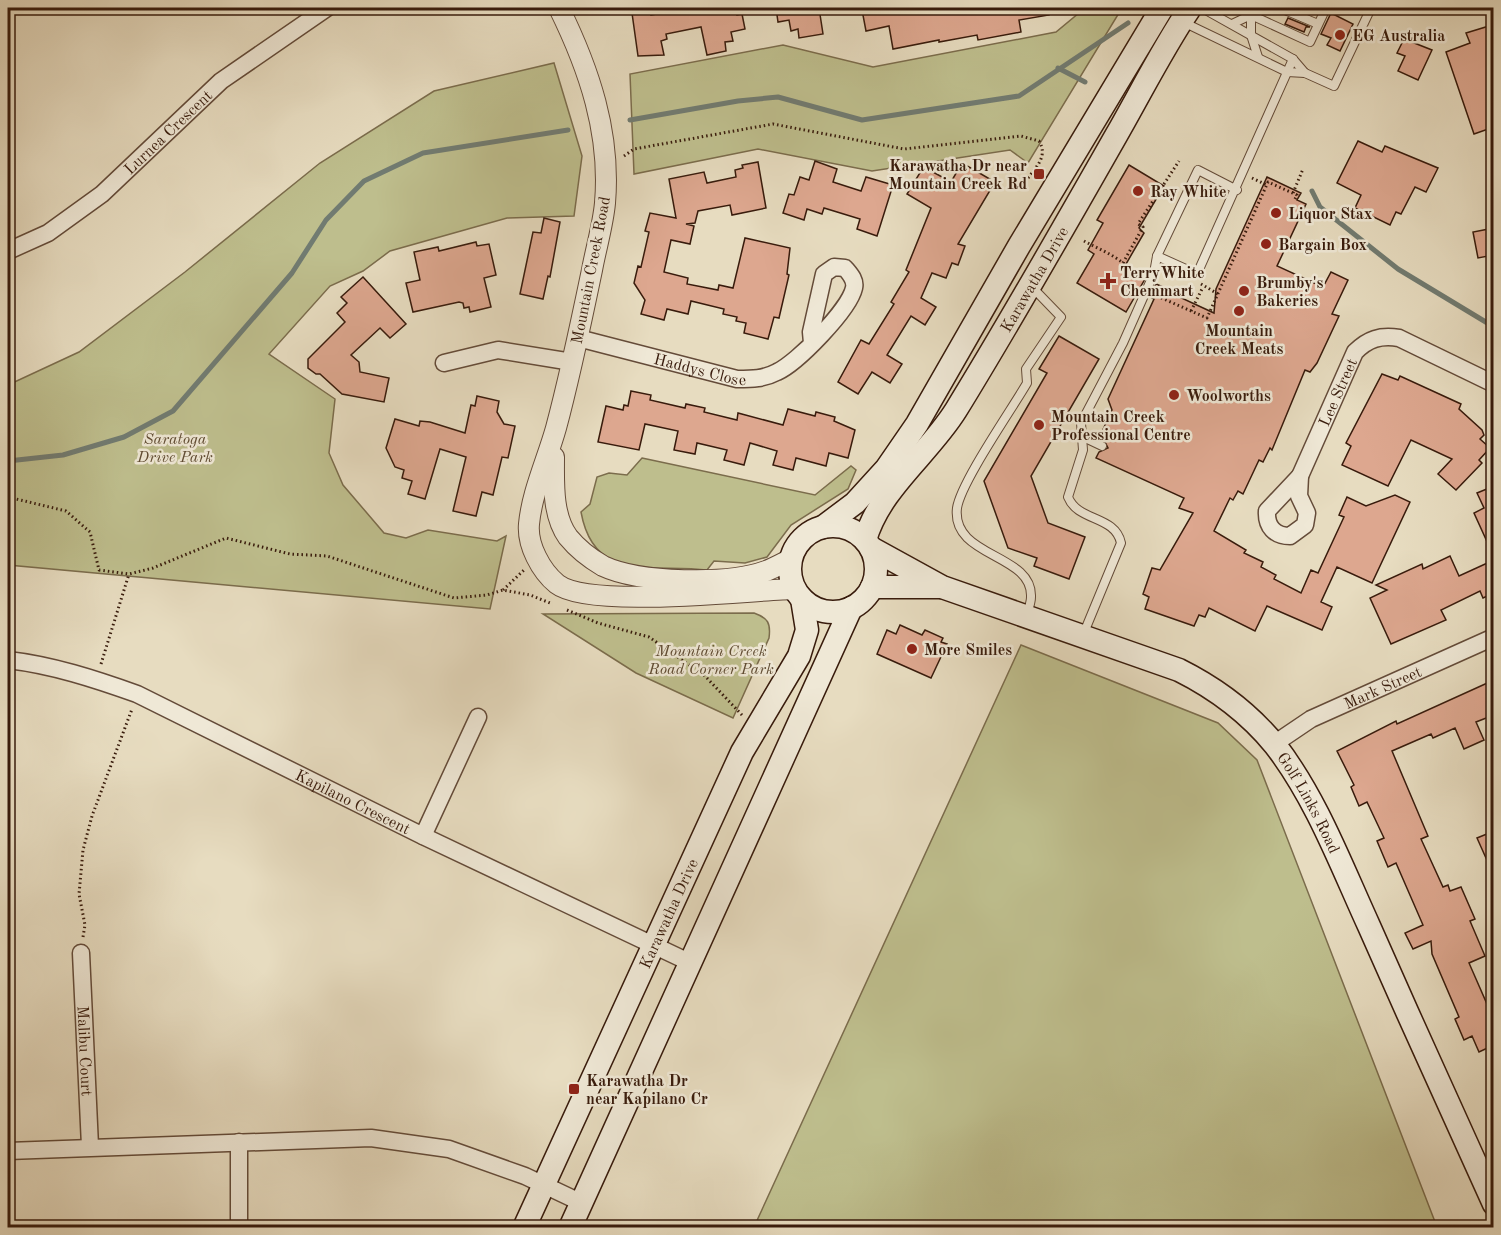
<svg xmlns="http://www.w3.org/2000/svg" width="1501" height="1235" font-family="'Old Standard TT',serif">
<rect width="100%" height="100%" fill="#e7dcc0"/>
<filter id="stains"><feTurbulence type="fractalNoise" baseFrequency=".00333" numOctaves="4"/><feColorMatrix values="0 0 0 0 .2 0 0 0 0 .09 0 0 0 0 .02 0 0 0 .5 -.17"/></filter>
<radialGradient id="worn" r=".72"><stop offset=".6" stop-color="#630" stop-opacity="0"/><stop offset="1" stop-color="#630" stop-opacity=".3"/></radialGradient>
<g fill="#bebe8d" stroke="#7b6c4c" stroke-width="1.5">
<polygon points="1085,8 1122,8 1028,163 1010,150 872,171 758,149 634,174 630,74 783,45 873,67 1056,32"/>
<polygon points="554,63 582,156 574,216 507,218 390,251 363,271 330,286 269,354 335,399 329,453 343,485 384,533 406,538 428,530 497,541 506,536 490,609 8,565 8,385 79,352 185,272 320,163 434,91"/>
<path d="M642 458 815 495 851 466 856 470 848 489 791 525 767 557 745 563 714 561 707 570C652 563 594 584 581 512L590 504 597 477 609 473 627 475Z"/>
<path d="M754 613C768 618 771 623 769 638L733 718 636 673 543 614Z"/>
<polygon points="1021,645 1218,723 1257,760 1437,1227 754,1227"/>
</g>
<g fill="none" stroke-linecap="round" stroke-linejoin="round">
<g stroke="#717b71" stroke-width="5">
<polyline points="1058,68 1085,82"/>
<polyline points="630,120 738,101 778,97 862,120 1019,96 1128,23"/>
<polyline points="1312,191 1320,207 1398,269 1494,327"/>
<polyline points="8,461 63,455 124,437 173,411 292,273 326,220 364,181 423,153 568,130"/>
</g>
</g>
<g fill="#dda78f" stroke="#381b0c" stroke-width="1.5">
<polygon points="688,8 736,8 737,15 742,14 745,29 731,32 733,41 725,42 726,51 707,55 701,27 666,34 667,39 661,41 664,55 638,56 632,13 650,9 651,15"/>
<polygon points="776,8 819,8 823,34 799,38 798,29 791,31 789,20 778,22"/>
<polygon points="876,8 1048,8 1049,15 1019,20 1021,32 978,40 977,35 939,42 939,40 893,49 889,26 866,31 862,10"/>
<polygon points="1331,13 1353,24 1340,51 1327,45 1331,38 1321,34"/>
<polygon points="1288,18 1310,27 1306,27 1304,32 1285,24"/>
<polygon points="1489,26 1494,38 1494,127 1474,134 1446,52 1470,43 1466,33"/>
<polygon points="1404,39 1432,50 1418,80 1398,71 1405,56 1397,53"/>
<polygon points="1358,141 1382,152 1385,146 1438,168 1426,192 1415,187 1401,214 1396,212 1390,225 1355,208 1361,195 1337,183"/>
<polygon points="815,161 837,169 833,182 861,191 866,177 893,185 877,236 857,229 860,219 824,208 822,214 807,209 804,220 783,213 789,194 794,195 800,177 809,180"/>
<polygon points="758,162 766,208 732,215 730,205 698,211 695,223 686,224 694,226 690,244 671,240 664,272 688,278 687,284 718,290 719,285 733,288 745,238 790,248 787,274 789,275 779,318 774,317 768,339 744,333 746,323 736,321 737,317 723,314 724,309 691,301 688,314 667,309 664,320 641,314 645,300 634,283 638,266 641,267 649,232 645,231 650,213 676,218 669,179 704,172 707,183 736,177 735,170 743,168 742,165"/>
<polygon points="962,163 995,182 958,244 965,246 958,265 952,263 946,278 932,273 921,298 936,307 925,325 911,316 887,355 902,364 890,383 872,372 858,394 838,382 861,340 869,344 894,304 891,302 909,272 906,270 931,208 907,194 921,171 933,172 951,182"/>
<polygon points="1129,165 1164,186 1139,228 1144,233 1126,264 1145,279 1126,312 1077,283 1094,254 1088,250 1103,223 1097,220"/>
<polygon points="1267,177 1301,193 1297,200 1306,204 1277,266 1323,287 1331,272 1348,280 1332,314 1339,316 1317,363 1310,372 1305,370 1272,450 1270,448 1263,462 1259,460 1243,494 1238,491 1233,500 1230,498 1214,531 1246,550 1244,553 1263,562 1261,567 1276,575 1274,579 1301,593 1311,570 1318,573 1344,517 1339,515 1347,497 1366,506 1395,495 1410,502 1372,583 1337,567 1321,602 1332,607 1322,630 1267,606 1255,631 1209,608 1205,617 1199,615 1194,626 1145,609 1149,597 1143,594 1152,568 1160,570 1193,513 1179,508 1184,498 1096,458 1099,452 1108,448 1104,440 1106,437 1101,434 1112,410 1108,399 1154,299 1150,297 1156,284 1163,287 1162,289 1214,313 1216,289"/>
<polygon points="544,218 560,222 550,277 548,276 543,299 520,294 533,232 541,233"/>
<polygon points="1494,228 1494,255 1478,258 1473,232"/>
<polygon points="476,242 477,246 489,244 496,275 484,278 491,307 470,312 469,307 464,308 463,303 459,302 413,312 406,283 420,280 414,252 438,247 439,251"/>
<polygon points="363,277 406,324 390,338 380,328 351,355 359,362 360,372 389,378 384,402 342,394 320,374 316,374 308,368 308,359 345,322 337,313 347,303 341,297"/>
<polygon points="1059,336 1099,359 1031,476 1048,523 1085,537 1069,579 1034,566 1037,558 1008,548 984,481 1047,373 1039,369"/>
<polygon points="1382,374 1398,380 1400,376 1461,404 1459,409 1482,430 1484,435 1480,439 1490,448 1479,460 1482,463 1456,490 1438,474 1452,459 1411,440 1388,486 1342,465 1351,446 1346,443"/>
<polygon points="631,391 651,395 650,400 685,408 686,404 705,408 704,412 737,420 738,413 783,425 788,409 815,416 816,412 835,417 834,421 855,430 848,458 829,453 826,466 796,458 793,470 773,465 777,451 750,443 744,465 724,460 727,450 697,443 695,454 674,450 678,431 645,424 639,450 598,442 606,406 623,410 624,405 628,406"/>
<polygon points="477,396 499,401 497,412 504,424 515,426 508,458 502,457 493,495 482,492 476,516 453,511 466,457 440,449 425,499 408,494 412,481 402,478 404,470 395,467 386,448 395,419 419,426 420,421 430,422 465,433 471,405 475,406"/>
<polygon points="1494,486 1494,557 1474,513 1484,508 1477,493"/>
<polygon points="1450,556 1459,576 1494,560 1494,593 1483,598 1480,591 1441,610 1446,620 1391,644 1370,598 1387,590 1376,585 1422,564 1423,569"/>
<polygon points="900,625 922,635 925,630 943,638 941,642 947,644 931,678 877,654 887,630 896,634"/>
<polygon points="1494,680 1494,715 1476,722 1484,740 1464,749 1455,728 1433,738 1431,734 1392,751 1428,836 1421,839 1443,887 1448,885 1450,891 1461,887 1475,919 1470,921 1485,956 1469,963 1487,1004 1494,1002 1494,1045 1479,1052 1472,1036 1464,1040 1455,1019 1459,1017 1432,954 1431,941 1413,949 1405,933 1423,925 1396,863 1388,867 1377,841 1384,838 1367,802 1359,806 1351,787 1354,785 1337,751 1396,721 1397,724"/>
<polygon points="1494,831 1494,876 1477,838"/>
</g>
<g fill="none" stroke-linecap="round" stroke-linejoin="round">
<g stroke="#644b39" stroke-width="10">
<g id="service">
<polyline points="1202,8 1293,59 1305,73"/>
<polyline points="1280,8 1318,24"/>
<polyline points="1251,15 1310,42 1326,8"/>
<polyline points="1251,15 1251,35 1258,57"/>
<polyline points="1183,22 1287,72 1305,73 1334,86 1371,8"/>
<polyline points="1232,24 1251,15 1256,8"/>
<polyline points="1237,190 1198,170 1157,256 1197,274 1293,59"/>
<polyline points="1083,437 1102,446"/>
<path d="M1027 615C1028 610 1031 603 1031 597 1033 553 951 558 957 508 961 482 1012 409 1027 383L1026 369 1061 317 1031 286"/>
<path d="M1083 635 1121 543C1115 515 1078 522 1068 497L1083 450 1081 423 1123 343 1154 273 1157 256"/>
</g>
</g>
<g stroke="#644b39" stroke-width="19">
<g id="minor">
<path id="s1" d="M8 251 48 233 102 194 221 81 327 8"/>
<path id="s2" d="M578 338 737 379C752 379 764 379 777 372 797 363 849 310 854 288 856 280 850 274 845 268L834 267 824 274 811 332 812 343"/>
<polyline points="444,363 498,350 572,362"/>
<path id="s3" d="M1300 476 1355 352C1368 339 1380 335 1399 338L1494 384"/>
<path d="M1300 476 1299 496 1307 513 1305 525 1290 536C1275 536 1266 527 1267 511Z"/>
<path id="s4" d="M8 660C52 665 95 679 137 694L423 836 691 963"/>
<path id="s5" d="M1274 744 1311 719 1494 637"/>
<polyline points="423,836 478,717"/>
<path id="s6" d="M81 953 90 1146"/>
<polyline points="239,1142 239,1228"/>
<polyline points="8,1151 371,1138 449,1149 525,1176 582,1203"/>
</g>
</g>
<g stroke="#644b39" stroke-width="22">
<g id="tertiary">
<path d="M559 8C589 69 611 133 605 203 603 225 596 248 592 270 581 323 570 376 556 428 547 460 532 492 529 524 527 545 541 571 557 584 589 609 749 590 795 589"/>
<path d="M554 457C554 482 552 515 568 537 577 548 591 559 603 566 639 583 728 585 766 571 774 568 783 563 791 559"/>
</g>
</g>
<g stroke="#381b0c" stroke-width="25">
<g id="secondary">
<circle cx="833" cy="569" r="43"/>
<polyline points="823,527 855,503 886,469 917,424 1019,246 1162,8"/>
<path id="s7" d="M865 540C880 488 928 455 956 410 1012 319 1064 227 1117 134 1141 92 1163 48 1190 8"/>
<path id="s8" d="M871 548 942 587 1179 670C1217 689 1248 712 1275 745 1316 798 1341 865 1369 926 1410 1019 1452 1112 1494 1204"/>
<polyline points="872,587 941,587"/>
<path id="s9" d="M524 1228 742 752 799 656 807 630 802 599"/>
<polyline points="570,1228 851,608"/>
</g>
</g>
<g stroke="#381b0c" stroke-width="3" stroke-dasharray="1.5 3" stroke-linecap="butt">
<path d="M624 156 634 149 773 124 904 149 1021 136 1039 141C1048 156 1037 166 1028 178"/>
<polyline points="1252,178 1267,185"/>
<polyline points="1293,193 1303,169"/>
<path d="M1084 241C1102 251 1131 261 1136 281"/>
<polyline points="1123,263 1143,227 1138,224 1179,161"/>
<polyline points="1201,284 1218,294"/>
<polyline points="1157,296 1207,318 1268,182 1297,195 1295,199"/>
<polyline points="1191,311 1203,287"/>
<polyline points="8,497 66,511 90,532 99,570 129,574 153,568 226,538 290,554 327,556 454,598 487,595 503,590 530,595 550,603"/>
<polyline points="503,590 524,570"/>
<polyline points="567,610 598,623 649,637 705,676 742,715"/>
<polyline points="101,664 129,574"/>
<polyline points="83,937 85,925 79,894 83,850 92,816 132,709"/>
</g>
<use href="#service" stroke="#efe8d6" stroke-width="8"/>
<use href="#minor" stroke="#efe8d6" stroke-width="16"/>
<use href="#tertiary" stroke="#efe8d6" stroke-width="20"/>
<use href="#secondary" stroke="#efe8d6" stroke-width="22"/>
</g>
<g fill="#8f2418" stroke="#efe8d6" stroke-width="2">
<circle cx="1340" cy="35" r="6"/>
<rect x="1033" y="168" width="12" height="12" rx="3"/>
<circle cx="1138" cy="191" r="6"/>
<circle cx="1276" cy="213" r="6"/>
<circle cx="1266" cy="244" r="6"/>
<path d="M1105 272h6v6h6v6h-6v6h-6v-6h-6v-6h6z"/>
<circle cx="1244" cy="291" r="6"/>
<circle cx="1239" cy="311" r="6"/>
<circle cx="1174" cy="395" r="6"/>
<circle cx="1039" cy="425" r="6"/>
<circle cx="912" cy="649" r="6"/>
<rect x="568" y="1083" width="12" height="12" rx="3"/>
</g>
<g text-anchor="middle" stroke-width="5" stroke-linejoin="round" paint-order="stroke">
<g font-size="16" font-weight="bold" fill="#381b0c" stroke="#efe8d6" text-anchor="start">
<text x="1352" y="41">EG Australia</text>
<text x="1027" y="171" text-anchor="end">Karawatha Dr near<tspan x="1027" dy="18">Mountain Creek Rd</tspan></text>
<text x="1150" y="197">Ray White</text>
<text x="1288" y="219">Liquor Stax</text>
<text x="1278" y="250">Bargain Box</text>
<text x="1120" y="278">TerryWhite<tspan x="1120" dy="18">Chemmart</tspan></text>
<text x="1256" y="288">Brumby's<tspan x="1256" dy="18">Bakeries</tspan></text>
<text x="1239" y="336" text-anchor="middle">Mountain<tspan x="1239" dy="18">Creek Meats</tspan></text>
<text x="1186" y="401">Woolworths</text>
<text x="1051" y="422">Mountain Creek<tspan x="1051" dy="18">Professional Centre</tspan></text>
<text x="924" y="655">More Smiles</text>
<text x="586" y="1086">Karawatha Dr<tspan x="586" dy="18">near Kapilano Cr</tspan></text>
</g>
<g font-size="16" fill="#381b0c" stroke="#efe8d6">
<text dy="6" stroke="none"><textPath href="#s1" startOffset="201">Lurnea Crescent</textPath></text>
<text transform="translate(590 270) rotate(-79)" y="6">Mountain Creek Road</text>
<text dy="6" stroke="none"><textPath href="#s7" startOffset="312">Karawatha Drive</textPath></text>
<text dy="6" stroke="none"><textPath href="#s2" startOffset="126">Haddys Close</textPath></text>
<text dy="6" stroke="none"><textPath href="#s3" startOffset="92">Lee Street</textPath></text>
<text dy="6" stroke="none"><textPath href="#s5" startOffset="123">Mark Street</textPath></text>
<text dy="6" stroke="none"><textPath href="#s4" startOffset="375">Kapilano Crescent</textPath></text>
<text dy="6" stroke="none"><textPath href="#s8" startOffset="522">Golf Links Road</textPath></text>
<text dy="6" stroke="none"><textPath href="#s9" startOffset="346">Karawatha Drive</textPath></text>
<text dy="6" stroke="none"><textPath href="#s6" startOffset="98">Malibu Court</textPath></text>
</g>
<g font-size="16" font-style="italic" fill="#604c33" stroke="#efe8d6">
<text x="175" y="444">Saratoga<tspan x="175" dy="18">Drive Park</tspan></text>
<text x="711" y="656">Mountain Creek<tspan x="711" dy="18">Road Corner Park</tspan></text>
</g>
</g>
<rect width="1501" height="1235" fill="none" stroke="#e7dcc0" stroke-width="30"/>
<rect x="9" y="9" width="1483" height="1217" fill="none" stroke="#381b0c" stroke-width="3"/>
<rect x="15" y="15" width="1471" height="1205" fill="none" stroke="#381b0c" stroke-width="1.5"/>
<rect width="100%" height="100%" filter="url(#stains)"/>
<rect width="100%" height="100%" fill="url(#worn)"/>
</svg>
